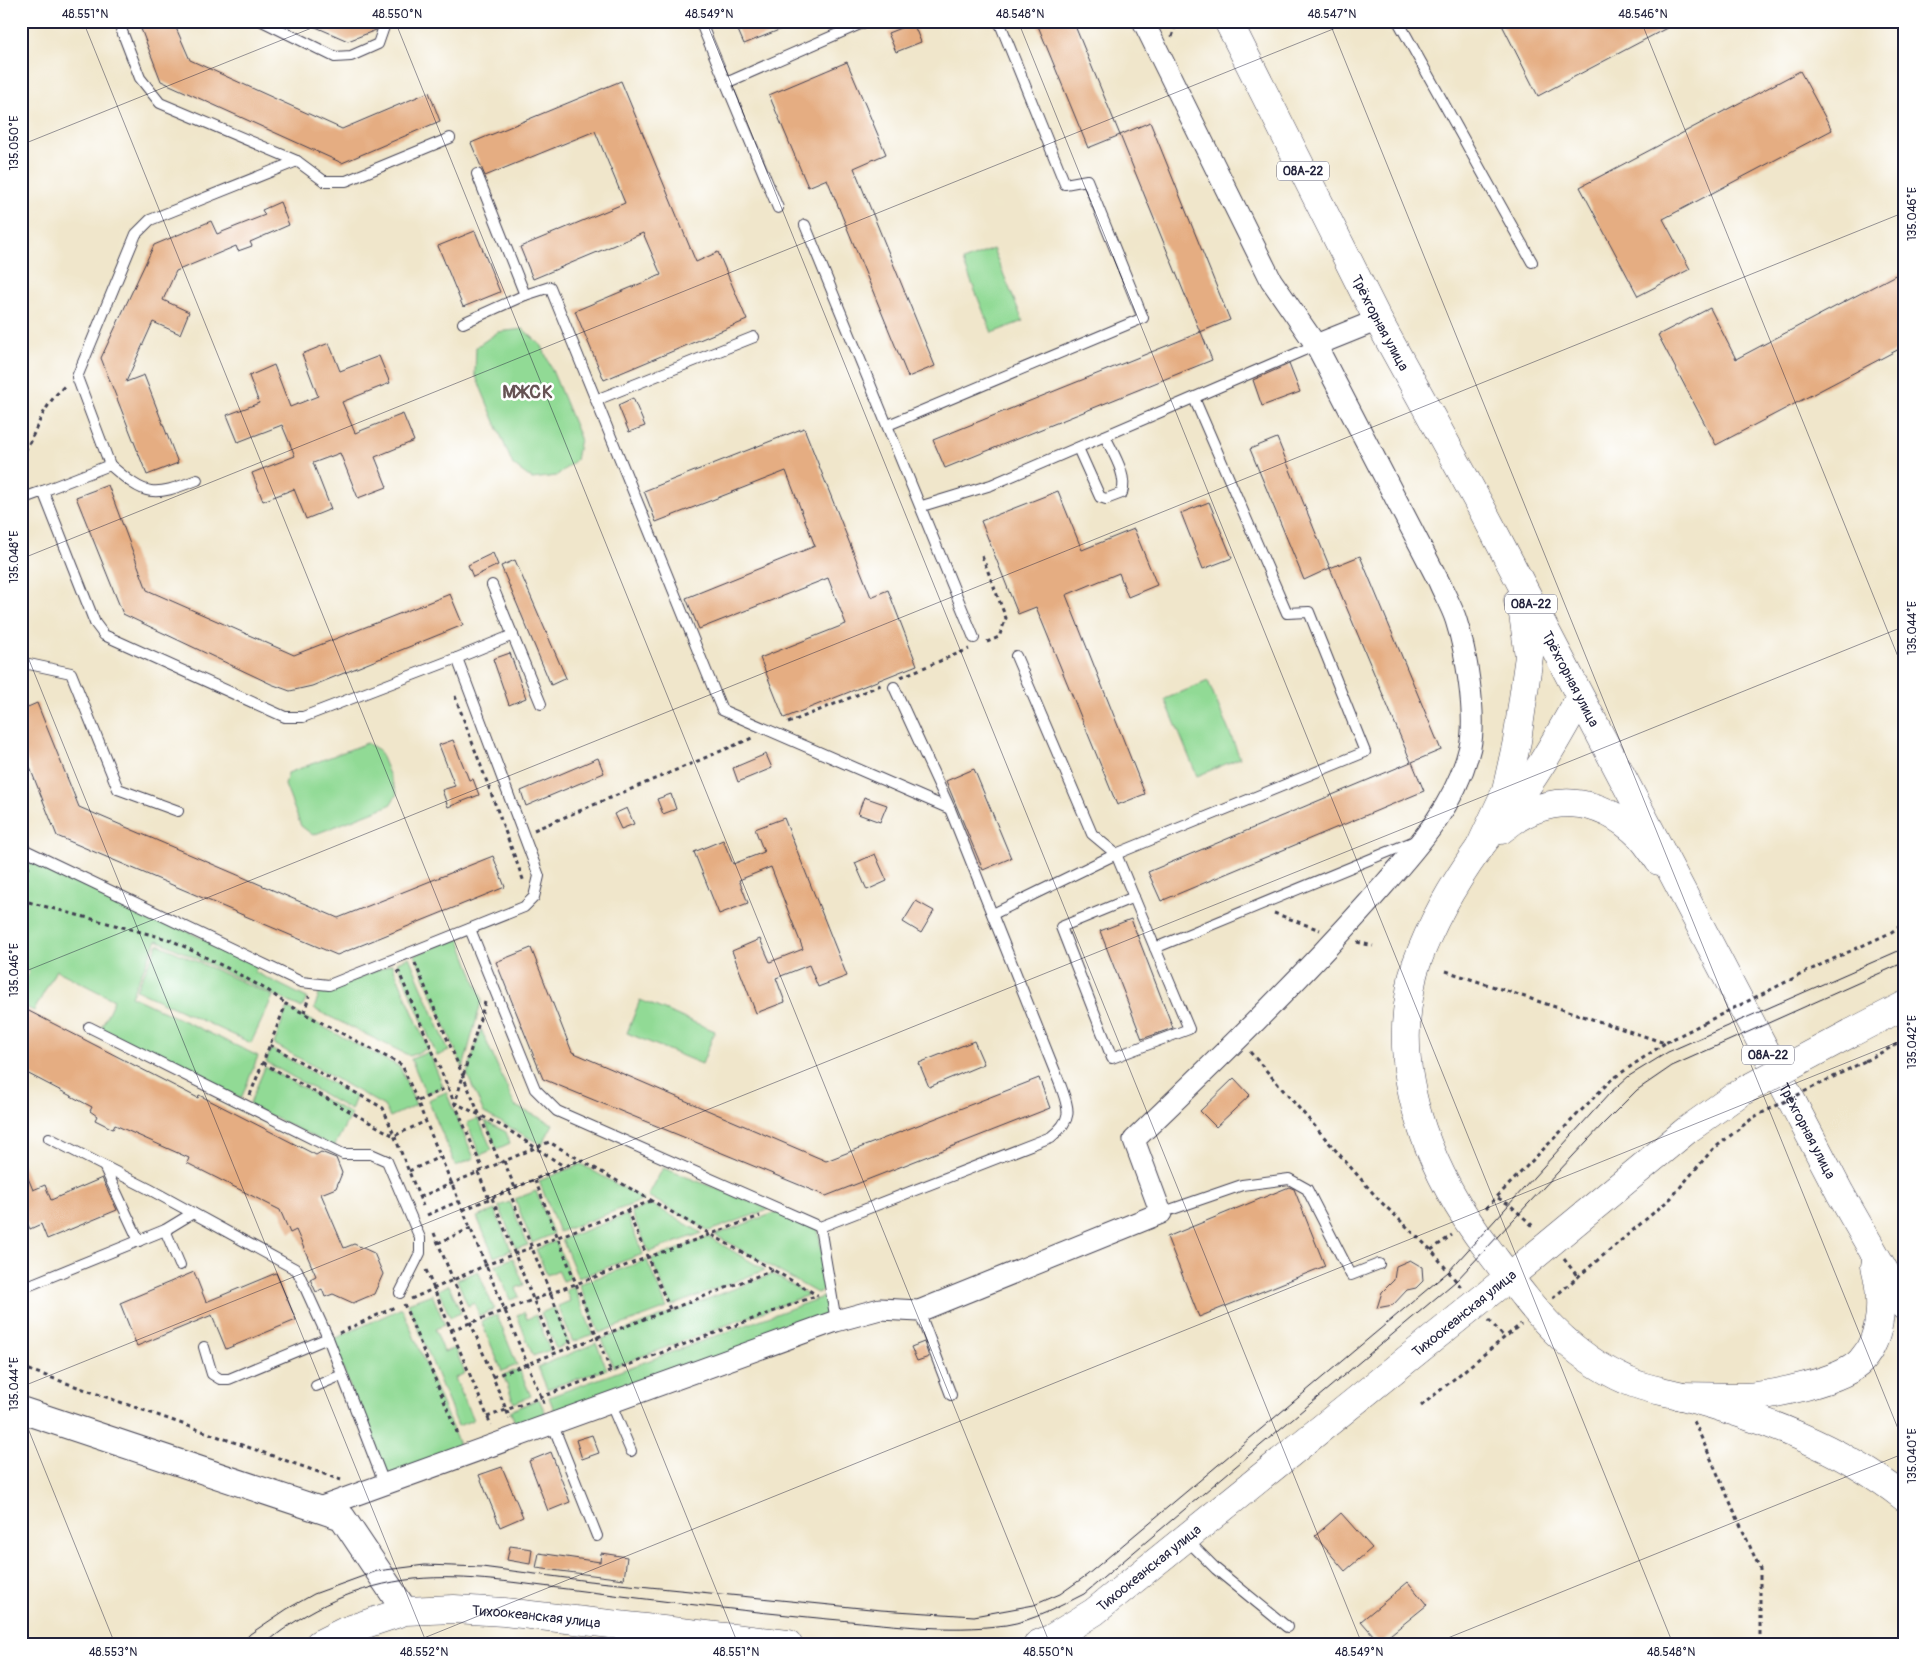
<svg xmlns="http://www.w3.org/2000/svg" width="1926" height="1665" font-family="Pangolin,sans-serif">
<rect width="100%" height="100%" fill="#fff"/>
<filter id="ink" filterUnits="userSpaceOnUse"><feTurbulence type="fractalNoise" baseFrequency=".02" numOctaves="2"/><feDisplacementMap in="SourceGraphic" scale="10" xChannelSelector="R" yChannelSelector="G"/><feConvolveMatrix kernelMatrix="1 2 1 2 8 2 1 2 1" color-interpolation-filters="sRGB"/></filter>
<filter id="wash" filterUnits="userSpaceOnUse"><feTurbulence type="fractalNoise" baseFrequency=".0096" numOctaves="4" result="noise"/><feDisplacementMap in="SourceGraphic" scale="20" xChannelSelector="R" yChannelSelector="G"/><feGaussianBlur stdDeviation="1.12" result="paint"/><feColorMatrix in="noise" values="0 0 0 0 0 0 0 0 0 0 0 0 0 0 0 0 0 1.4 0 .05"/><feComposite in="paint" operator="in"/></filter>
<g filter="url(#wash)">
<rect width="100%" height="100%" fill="#f0e6cb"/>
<g fill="#91da95" stroke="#5a7e68">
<polygon points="993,249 1023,321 992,333 963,261"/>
<polygon points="523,329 542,346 580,438 576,460 556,476 532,479 513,465 475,374 476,347 498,332"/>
<polygon points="1208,681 1240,758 1197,776 1165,699"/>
<polygon points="367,743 379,750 397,794 390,805 313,835 301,826 285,785 288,773"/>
<polygon points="21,851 257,965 255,972 307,998 302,1008 157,940 131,996 258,1056 241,1099 101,1028 114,1000 56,970 34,1011 21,1005 21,995 29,971 21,967"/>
<polygon points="459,937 482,999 463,1068 415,955"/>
<polygon points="158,944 273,996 251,1043 136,990"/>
<polygon points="409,957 449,1051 437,1056 397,962"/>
<polygon points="392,964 428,1048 410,1056 314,1009 319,994"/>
<polygon points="640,1000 715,1031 702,1064 627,1033"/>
<polygon points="287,1008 400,1067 416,1105 390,1117 384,1106 274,1044"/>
<polygon points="481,1029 515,1106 553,1124 542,1145 484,1113 467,1074"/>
<polygon points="271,1049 356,1097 351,1110 266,1062"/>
<polygon points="429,1052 443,1087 426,1094 411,1059"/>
<polygon points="265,1067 351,1114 334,1147 249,1105"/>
<polygon points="446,1092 474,1158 456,1166 428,1100"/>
<polygon points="478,1118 492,1150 480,1155 467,1123"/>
<polygon points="485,1121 506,1132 510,1143 497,1149"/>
<polygon points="581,1164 644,1200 559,1232 539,1181"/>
<polygon points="663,1168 770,1209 709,1231 648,1196"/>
<polygon points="536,1191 553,1234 532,1243 515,1199"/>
<polygon points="510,1202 528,1245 516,1249 499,1206"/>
<polygon points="651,1204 702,1233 649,1252 631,1212"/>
<polygon points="495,1210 511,1250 494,1257 477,1217"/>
<polygon points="777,1212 818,1229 828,1288 817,1293 715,1235"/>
<polygon points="627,1215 643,1254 578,1278 562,1239"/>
<polygon points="709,1237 765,1270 671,1306 651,1259"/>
<polygon points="556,1241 571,1278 563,1281 558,1270 547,1275 536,1249"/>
<polygon points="513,1258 524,1285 516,1288 519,1297 510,1300 496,1265"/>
<polygon points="647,1260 667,1308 599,1333 579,1284"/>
<polygon points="478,1271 494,1309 480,1316 474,1303 468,1306 457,1280"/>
<polygon points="773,1274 808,1295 613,1367 602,1339"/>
<polygon points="449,1285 461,1313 450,1317 438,1290"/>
<polygon points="574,1287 593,1334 573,1342 558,1306 570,1301 566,1290"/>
<polygon points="432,1294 445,1325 435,1329 444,1352 455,1348 465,1373 455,1378 473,1420 458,1426 408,1303"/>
<polygon points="828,1295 832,1318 557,1418 549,1397"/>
<polygon points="554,1307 569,1343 556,1349 541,1313"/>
<polygon points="402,1308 462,1452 385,1478 332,1340"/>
<polygon points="524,1312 527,1319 536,1315 550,1350 533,1356 517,1315"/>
<polygon points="497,1315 517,1365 502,1371 481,1321"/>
<polygon points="596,1343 607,1369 547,1389 538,1367"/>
<polygon points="519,1369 531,1396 514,1403 503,1375"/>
<polygon points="539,1399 549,1421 519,1431 510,1411"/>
</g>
<g id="blocks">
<g fill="#e5ad82">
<polygon points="138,21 173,21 190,60 342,129 429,92 440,121 342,163 161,81"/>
<polygon points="302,21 345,21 350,24 356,21 379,21 376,30 348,41"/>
<polygon points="734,21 799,21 799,22 744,44"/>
<polygon points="1036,21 1073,21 1120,135 1088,148"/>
<polygon points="1500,21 1680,21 1538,96"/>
<polygon points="913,23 921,42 896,52 888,33"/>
<polygon points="847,62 886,154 854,168 935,366 908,377 827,179 808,187 769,95"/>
<polygon points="1800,71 1832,130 1663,219 1690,269 1638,296 1580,187"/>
<polygon points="621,81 696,262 718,252 747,320 604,380 575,311 661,275 643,233 533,279 520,247 625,203 595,131 485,176 471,143"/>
<polygon points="1150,122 1230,320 1200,332 1120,135"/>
<polygon points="280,202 289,225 250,242 252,246 238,251 236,246 176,271 163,300 189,312 180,334 153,322 126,382 144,375 178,463 147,475 101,358 154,245 211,221 217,234 265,215 262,210"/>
<polygon points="475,231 500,292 463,307 438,246"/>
<polygon points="1905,270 1905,346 1716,445 1658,335 1710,308 1736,359"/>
<polygon points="1201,332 1212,360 945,468 933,440"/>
<polygon points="329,343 340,371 379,356 390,383 342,402 355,433 403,414 414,441 375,457 387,487 358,498 340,453 313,463 331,509 306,519 294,489 263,501 252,473 295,456 282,425 238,442 227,415 259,403 249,376 274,365 290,407 318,396 302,354"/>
<polygon points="1289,364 1300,392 1262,406 1253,380"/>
<polygon points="633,398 645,426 629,432 618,405"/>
<polygon points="804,428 871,597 888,590 917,665 784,718 760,658 846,624 828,578 699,629 686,598 815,546 786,471 656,522 644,491"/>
<polygon points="1277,438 1330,568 1304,580 1250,449"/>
<polygon points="108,485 147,590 294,655 450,594 463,625 312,686 290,691 271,684 123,614 76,497"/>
<polygon points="1058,491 1082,550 1134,529 1157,585 1128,597 1119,573 1066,595 1145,794 1117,805 1036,607 1018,614 981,521"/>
<polygon points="1209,502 1232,558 1203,569 1181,513"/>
<polygon points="493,553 498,565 473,577 468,565"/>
<polygon points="1360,556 1441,750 1412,762 1424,791 1161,901 1148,872 1411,762 1330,568"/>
<polygon points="515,560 566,678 551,685 501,566"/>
<polygon points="510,653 526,698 509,705 493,659"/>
<polygon points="37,703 79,807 338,918 493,856 505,887 337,955 57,836 21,745 21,710"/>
<polygon points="453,740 469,780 473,779 479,795 448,807 442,790 455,786 439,745"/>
<polygon points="766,754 772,768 738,782 733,768"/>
<polygon points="598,758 604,773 526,806 521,791"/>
<polygon points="974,769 1011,858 983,870 946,781"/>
<polygon points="671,794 676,809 663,814 657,799"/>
<polygon points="864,797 887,805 880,822 858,814"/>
<polygon points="627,808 634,824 621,829 614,814"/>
<polygon points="784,818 847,976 818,987 809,965 776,978 785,1002 756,1013 732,951 760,939 770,962 803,949 771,867 739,880 748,903 719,914 694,852 723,840 733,864 764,852 755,829"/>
<polygon points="875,854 887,881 867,890 855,863"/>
<polygon points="916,901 934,911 921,933 903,922"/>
<polygon points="1131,919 1173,1028 1142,1039 1100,931"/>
<polygon points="531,948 572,1052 826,1161 1039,1078 1050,1108 826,1196 543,1079 496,962"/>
<polygon points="21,1007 198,1098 199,1095 316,1155 321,1152 336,1158 342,1173 336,1188 321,1194 344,1248 354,1244 374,1253 383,1274 374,1294 353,1303 333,1294 325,1297 322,1289 316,1292 310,1279 316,1276 296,1230 290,1233 280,1210 187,1163 189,1158 115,1125 113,1129 95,1120 97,1116 90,1111 92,1107 21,1070"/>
<polygon points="974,1041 984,1064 929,1087 919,1063"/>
<polygon points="1234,1078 1250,1095 1216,1127 1200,1111"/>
<polygon points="21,1161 33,1190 45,1185 51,1200 102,1178 117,1210 47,1239 41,1224 30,1229 26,1221 21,1223"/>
<polygon points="1289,1187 1294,1189 1325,1266 1199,1317 1167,1237"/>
<polygon points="1410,1260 1422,1267 1423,1281 1416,1288 1407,1290 1393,1305 1377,1308 1382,1292 1394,1280 1396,1266"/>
<polygon points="194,1272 206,1302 276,1273 296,1320 226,1349 212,1315 137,1346 120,1303"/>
<polygon points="924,1342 929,1357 917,1361 911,1347"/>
<polygon points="592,1435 599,1453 582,1459 576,1440"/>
<polygon points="551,1452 570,1502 548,1511 529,1461"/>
<polygon points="502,1467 523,1517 500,1527 479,1475"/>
<polygon points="1341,1513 1372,1548 1345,1571 1315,1536"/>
<polygon points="510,1546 532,1549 530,1564 507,1560"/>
<polygon points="539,1553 600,1562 601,1553 627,1557 624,1579 536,1568"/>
<polygon points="1408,1582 1427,1605 1380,1643 1361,1621"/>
</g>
</g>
</g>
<g filter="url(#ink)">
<use href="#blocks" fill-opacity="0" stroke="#413f51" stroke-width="1"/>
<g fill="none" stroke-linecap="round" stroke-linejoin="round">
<g stroke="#413f51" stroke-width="12">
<g id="service">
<polyline points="118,21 140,78 160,103 297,161 324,181 346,181 450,138"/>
<polyline points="262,21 335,57 351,56 378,44 386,21"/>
<polyline points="700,21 778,208"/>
<polyline points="1398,21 1532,262"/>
<polyline points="726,83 867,21"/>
<polyline points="477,174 525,295 550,287 722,710 950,809"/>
<polyline points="805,225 974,638"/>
<polyline points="463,323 525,295"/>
<polyline points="596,400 754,337"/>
<polyline points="888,425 1143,318 1087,180 1065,184 999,21"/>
<path d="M1078 448 1100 497 1106 499 1122 493C1128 475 1112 452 1105 436"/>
<path d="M110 465C147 497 152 497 197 480"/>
<polyline points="43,491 110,465 77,377 136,234 150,220 297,161"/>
<polyline points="21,499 43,491 95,623 104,635 285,717 303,717 457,658 539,876 534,897 524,907 329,985 301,982 21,848"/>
<polyline points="922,506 991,485 1316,345"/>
<polyline points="492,585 541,704"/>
<polyline points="1016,656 1092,834 1116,854 1155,948 1417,840"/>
<polyline points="457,658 513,635"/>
<polyline points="21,667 29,664 71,673 118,789 178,811"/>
<polyline points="1134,897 1061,927 1112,1058 1189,1029 1155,948"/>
<polyline points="993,914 1116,854 1365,752 1309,612 1287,613 1194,398"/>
<path d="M470 929 535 1089 557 1111 820 1227 1051 1137C1074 1119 1069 1109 1060 1084L950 809 894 687"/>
<polyline points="89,1027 343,1154 371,1154 387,1161 420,1238 420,1253 400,1293"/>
<polyline points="49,1138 149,1189 297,1270 328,1338 384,1483"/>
<polyline points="105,1168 139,1241"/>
<polyline points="1161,1213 1242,1185 1289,1179 1307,1189 1351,1275 1379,1264"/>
<polyline points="820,1227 836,1321"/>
<polyline points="165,1230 180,1265"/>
<polyline points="21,1281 25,1285 30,1285 165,1230 193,1213"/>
<polyline points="919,1311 951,1395"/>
<polyline points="204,1347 212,1374 220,1379 229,1379 328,1338"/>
<polyline points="316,1386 342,1375"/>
<polyline points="610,1402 631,1451"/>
<polyline points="552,1423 597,1536"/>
<polyline points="1186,1539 1216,1569 1287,1627"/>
</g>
</g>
<g stroke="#413f51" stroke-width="23">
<g id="minor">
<polyline points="1316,345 1378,320"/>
<path d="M316 1509 836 1321 880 1309 919 1311 1161 1213 1134 1140C1214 1063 1294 986 1368 903 1409 856 1455 810 1470 747 1477 715 1466 651 1456 620 1452 607 1444 594 1439 582L1316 345 1271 280 1143 21"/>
</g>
</g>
<g stroke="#413f51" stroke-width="28">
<polyline id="tertiary" points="21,1410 342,1517 405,1611"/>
</g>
<g stroke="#413f51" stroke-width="29">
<g id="secondary">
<path id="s1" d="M319 1644 345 1631 405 1611 454 1609 504 1612 788 1644"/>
<path id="s2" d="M1038 1644 1052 1638 1094 1612 1509 1277"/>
</g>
</g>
<g stroke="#413f51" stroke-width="29">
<g id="primary">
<path d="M1580 698C1564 725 1549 754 1531 780 1516 803 1497 824 1480 847 1454 883 1431 923 1416 965 1412 975 1411 987 1409 998 1394 1086 1434 1178 1487 1248 1529 1303 1562 1352 1628 1381 1645 1389 1664 1391 1682 1396 1760 1417 1841 1447 1905 1498"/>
<path d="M1501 830C1546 792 1598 795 1640 836 1647 843 1653 853 1659 861"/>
<polyline points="1851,1033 1905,1005"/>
<polyline points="1509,1277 1687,1130 1741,1092"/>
</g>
</g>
<g stroke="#413f51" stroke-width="29">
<g id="trunk">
<path id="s3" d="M1228 21 1378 320 1483 511 1840 1193 1905 1307"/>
<polyline points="1479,849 1506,791 1517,741 1529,656 1523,614 1518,601"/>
<path d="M1681 1396C1702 1396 1722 1397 1742 1397 1770 1396 1843 1381 1861 1361 1884 1336 1883 1297 1875 1266"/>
</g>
</g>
<g stroke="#413f51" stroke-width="3" stroke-dasharray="4 4" stroke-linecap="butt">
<polyline points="1172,37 1177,21"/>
<polyline points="21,57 25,21"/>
<path d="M21 458C38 431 40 407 67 384"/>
<polyline points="982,556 1006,618 999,637 987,642"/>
<polyline points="901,677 969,649"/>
<polyline points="455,696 524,882"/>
<polyline points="788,723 881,685"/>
<polyline points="534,830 752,738"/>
<polyline points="21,869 30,868"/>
<polyline points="21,900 171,940 231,970 269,991 286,1004"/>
<polyline points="1274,913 1320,930"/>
<polyline points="1357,942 1373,946"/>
<polyline points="415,963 500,1163"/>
<polyline points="1818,966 1890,933 1905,923"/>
<polyline points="398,970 483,1170"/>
<polyline points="1446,971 1665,1043 1704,1023"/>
<polyline points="485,1002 455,1103 504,1127 565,1167"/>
<polyline points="304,1013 309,996"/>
<polyline points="270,1045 383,1108 423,1206"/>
<polyline points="1250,1052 1380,1201 1431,1250 1461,1287"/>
<polyline points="1865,1061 1905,1040"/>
<polyline points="263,1063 394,1136 426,1121"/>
<polyline points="250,1095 286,1004 402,1065 545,1406"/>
<polyline points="418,1101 448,1087"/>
<polyline points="504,1161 515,1188"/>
<polyline points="409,1171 440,1157"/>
<polyline points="478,1172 489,1199"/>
<polyline points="535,1180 611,1372"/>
<polyline points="509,1191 572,1347"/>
<polyline points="420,1197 549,1142 817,1295"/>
<polyline points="492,1198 555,1353"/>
<polyline points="1498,1198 1510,1205 1534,1227"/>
<polyline points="1486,1208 1611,1080 1665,1043"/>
<polyline points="463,1210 580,1160"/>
<polyline points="627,1210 670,1309"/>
<polyline points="427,1215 459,1201"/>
<polyline points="434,1233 510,1419"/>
<polyline points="438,1243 471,1228"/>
<polyline points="1431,1250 1452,1235"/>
<polyline points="1564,1259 1579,1278"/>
<polyline points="426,1270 491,1425"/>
<polyline points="1553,1298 1671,1198 1712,1150 1754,1117"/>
<polyline points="411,1299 486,1265 651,1201"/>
<polyline points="404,1304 459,1437"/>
<polyline points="1489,1320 1504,1337"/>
<polyline points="451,1330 760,1216"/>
<polyline points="339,1333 397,1306"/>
<polyline points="21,1367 341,1480"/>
<polyline points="493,1377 773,1270"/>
<polyline points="1421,1406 1521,1324"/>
<polyline points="487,1417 818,1295"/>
<polyline points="1694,1421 1760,1569 1760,1644"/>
</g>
<use href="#service" stroke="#fff" stroke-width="10"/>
<use href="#minor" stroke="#fff" stroke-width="21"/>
<use href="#tertiary" stroke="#fff" stroke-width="26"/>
<use href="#secondary" stroke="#fff" stroke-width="28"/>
<use href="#primary" stroke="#fff" stroke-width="28"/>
<use href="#trunk" stroke="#fff" stroke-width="28"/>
<g stroke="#22223b" stroke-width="1">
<polyline points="241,1644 250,1634 287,1609 314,1594 377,1571 425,1565 482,1567 589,1581 881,1610 974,1616 1034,1605 1060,1594 1087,1575 1448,1272 1610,1093 1629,1076 1668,1052 1905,948"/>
<path d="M265 1644C307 1608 359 1585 414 1579 468 1574 522 1584 575 1590 659 1601 743 1611 828 1619 887 1624 946 1633 1006 1625 1033 1621 1060 1606 1084 1594L1456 1281 1602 1125 1637 1090 1672 1066 1905 962"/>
</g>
<g stroke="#413f51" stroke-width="29" stroke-linecap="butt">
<polyline id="primary-bridge" points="1741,1092 1851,1033"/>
</g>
<g stroke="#413f51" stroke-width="3" stroke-dasharray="4 4" stroke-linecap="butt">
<polyline points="1704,1023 1818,966"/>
<polyline points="1754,1117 1865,1061"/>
</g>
<use href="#primary-bridge" stroke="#fff" stroke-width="28"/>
</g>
</g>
<path fill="none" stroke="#22223b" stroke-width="1" stroke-opacity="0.45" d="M83 21 738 1644M395 21 1050 1644M706 21 1362 1644M1018 21 1673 1644M1329 21 1905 1446M1641 21 1905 674M21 145 329 21M21 559 1353 21M21 640 427 1644M21 973 1905 212M21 1387 1905 626M21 1411 115 1644M409 1644 1905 1039M1433 1644 1905 1453"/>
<g text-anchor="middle" stroke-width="5" stroke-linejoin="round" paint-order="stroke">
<g fill="#fff" stroke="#646476" stroke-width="1">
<rect x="1277" y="161.5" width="52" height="19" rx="4"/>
<rect x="1505" y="594.5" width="52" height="19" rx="4"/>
<rect x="1742" y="1045.5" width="52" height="19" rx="4"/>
</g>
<g font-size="12" font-weight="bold" fill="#22223b">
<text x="1303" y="175">08А-22</text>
<text x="1531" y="608">08А-22</text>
<text x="1768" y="1059">08А-22</text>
</g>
<g font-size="14" fill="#22223b" stroke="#fff">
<text dy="5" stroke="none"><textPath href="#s3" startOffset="338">Трёхгорная улица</textPath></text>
<text dy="5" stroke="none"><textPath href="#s3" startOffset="742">Трёхгорная улица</textPath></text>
<text dy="5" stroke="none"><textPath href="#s3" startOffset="1252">Трёхгорная улица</textPath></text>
<text transform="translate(1464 1313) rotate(-39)" y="5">Тихоокеанская улица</text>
<text dy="5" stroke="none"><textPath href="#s2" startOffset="135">Тихоокеанская улица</textPath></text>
<text dy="5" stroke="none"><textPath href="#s1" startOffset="224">Тихоокеанская улица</textPath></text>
</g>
<g font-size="19" font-weight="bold" letter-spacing="1" fill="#665354" stroke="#fff">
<text x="528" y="398">МЖСК</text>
</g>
</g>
<rect width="1926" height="1665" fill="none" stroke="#fff" stroke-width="55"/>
<rect x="28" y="28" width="1870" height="1610" fill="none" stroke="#22223b" stroke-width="2"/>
<g font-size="12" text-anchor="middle" fill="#22223b">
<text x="85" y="18">48.551°N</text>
<text x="397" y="18">48.550°N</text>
<text x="709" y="18">48.549°N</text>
<text x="1020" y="18">48.548°N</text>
<text x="1332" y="18">48.547°N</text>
<text x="1643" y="18">48.546°N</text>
<text transform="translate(14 143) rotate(-90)" y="4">135.050°E</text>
<text transform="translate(1912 214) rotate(-90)" y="4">135.046°E</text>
<text transform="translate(14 557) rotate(-90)" y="4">135.048°E</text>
<text transform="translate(1912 628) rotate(-90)" y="4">135.044°E</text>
<text transform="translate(14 970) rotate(-90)" y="4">135.046°E</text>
<text transform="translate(1912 1042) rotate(-90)" y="4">135.042°E</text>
<text transform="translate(14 1384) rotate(-90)" y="4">135.044°E</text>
<text transform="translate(1912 1456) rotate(-90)" y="4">135.040°E</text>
<text x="113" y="1656">48.553°N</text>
<text x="424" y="1656">48.552°N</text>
<text x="736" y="1656">48.551°N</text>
<text x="1048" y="1656">48.550°N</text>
<text x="1359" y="1656">48.549°N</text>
<text x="1671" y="1656">48.548°N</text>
</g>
</svg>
